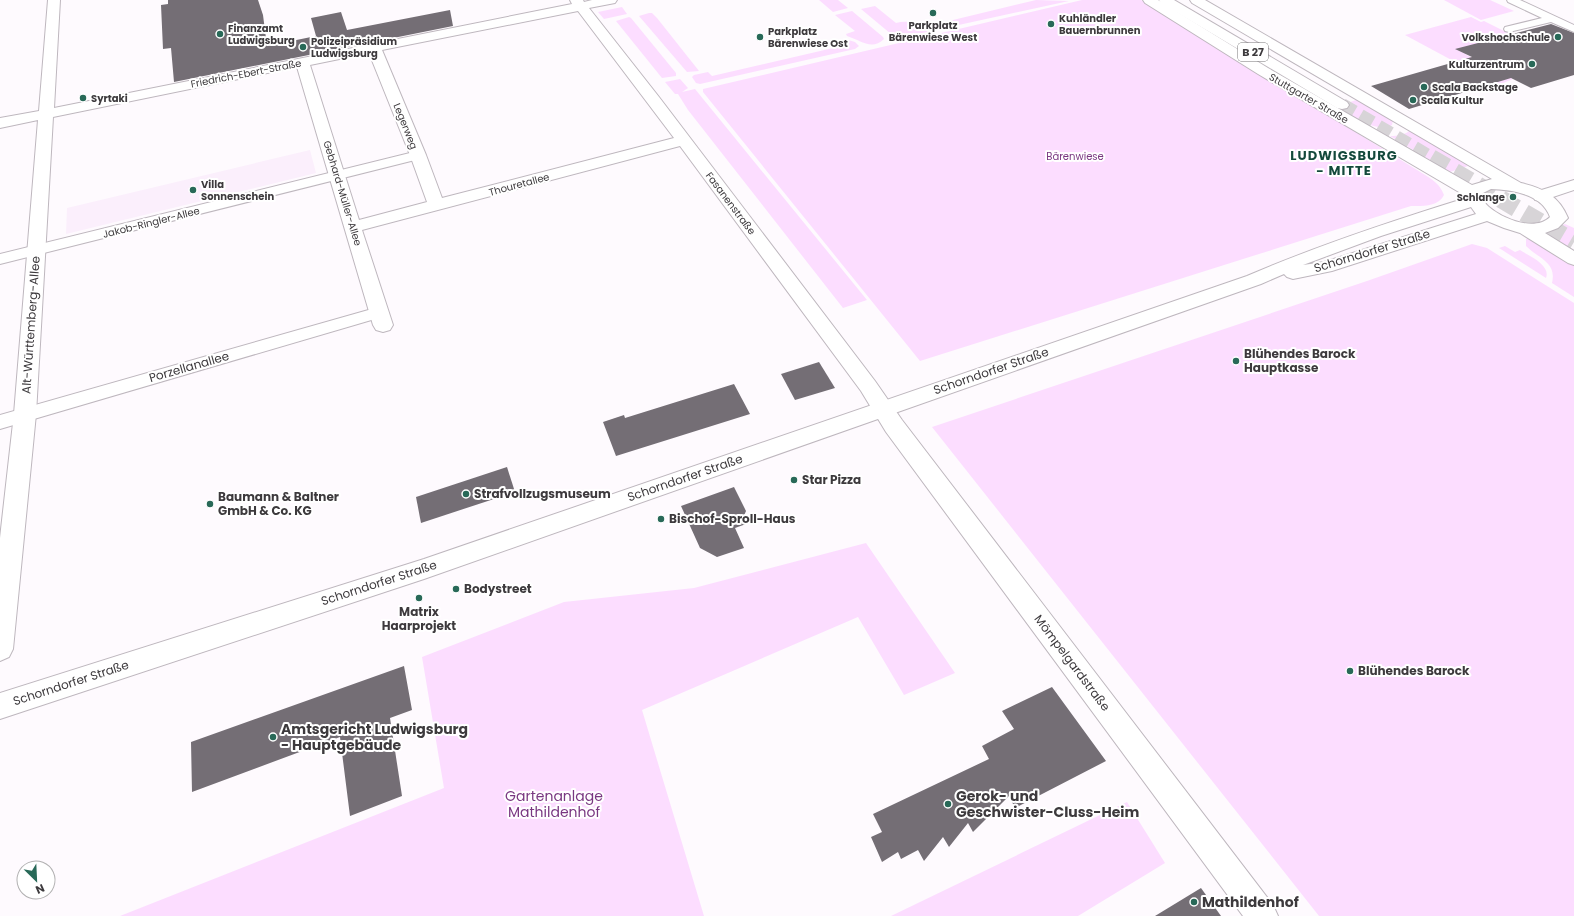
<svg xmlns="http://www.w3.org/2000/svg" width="1574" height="916" font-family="Poppins,sans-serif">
<rect width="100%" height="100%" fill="#fefafe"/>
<polygon fill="#fbeffc" points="310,150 316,173 66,234 67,208"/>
<g fill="#fcddff">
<polygon points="819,0 838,0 848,8 833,12"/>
<path d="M1036 0 1069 1 913 35 891 34 861 9 875 6 896 23C905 21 912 21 920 28Z"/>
<path d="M1082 0H1141L1422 173C1432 179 1440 184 1444 195 1438 207 1423 206 1411 206L920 361 703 92V89Z"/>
<polygon points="1444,0 1490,0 1514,11 1481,20"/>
<polygon points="622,7 627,14 604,19 598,12"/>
<path d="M852 11 883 37 884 39C872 51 860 40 847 36L846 34 855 31 835 15Z"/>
<polygon points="649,13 652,13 657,18 699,71 687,72 639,16"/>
<polygon points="629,17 631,18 676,73 676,76 662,78 616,21"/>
<polygon points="1471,17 1481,22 1484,21 1506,32 1510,31 1521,37 1465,54 1513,79 1498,85 1405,35"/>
<polygon points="845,39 855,42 859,46 855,49 700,84 696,83 692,77 694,75 708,72 712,76 846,45 842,40"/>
<polygon points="680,79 688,88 682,92 695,89 867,300 843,308 688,110 678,94 675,94 665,82"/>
<path d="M1359 99 1393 120 1392 125C1378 134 1347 114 1333 108Z"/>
<path d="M1411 129 1468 166 1450 172 1390 136C1398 136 1406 135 1411 129Z"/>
<polygon points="1565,224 1574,228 1574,240 1568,246 1569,249 1546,231"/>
<path d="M1529 238 1574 265V297L1552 283C1557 262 1539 259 1526 246V239Z"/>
<polygon points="1472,244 1487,248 1574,303 1574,916 1319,916 932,427 1367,281"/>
<path d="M1505 246 1515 252 1520 250C1529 256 1551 265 1546 278L1499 248Z"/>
<polygon points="866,543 955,673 904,695 858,617 642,710 704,916 120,916 444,788 422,657 564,602 694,588"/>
<polygon points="1127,802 1165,863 1078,916 891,916"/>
</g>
<g fill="#746e75">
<polygon points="168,0 258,0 263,15 267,46 316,36 311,18 341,12 347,30 450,10 453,26 174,82 171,48 163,49 161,5 168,4"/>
<polygon points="1551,24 1574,33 1574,75 1531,88 1511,78 1409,109 1371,86 1472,57 1455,49"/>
<polygon points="819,362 835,388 795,400 781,374"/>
<polygon points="734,384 750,414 616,456 603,422 624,415 625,418"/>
<polygon points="507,467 515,492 421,523 416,497"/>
<polygon points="734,487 746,511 743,518 746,524 735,528 744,548 717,557 700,548 681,506"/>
<polygon points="404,666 412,710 390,718 402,796 350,816 340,737 192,792 191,742"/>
<polygon points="1052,687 1106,761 1015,808 1009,796 973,832 968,823 949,847 943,837 924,861 918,850 901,859 898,852 882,862 871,837 882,832 873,814 989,759 982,746 1014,729 1002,711"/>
<polygon points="1201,888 1221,916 1155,916"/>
</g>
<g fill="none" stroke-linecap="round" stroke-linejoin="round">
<polyline stroke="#d7d4d7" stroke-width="14" stroke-dasharray="14 7" stroke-linecap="butt" points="1342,105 1433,159"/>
<polyline stroke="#d7d4d7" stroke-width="18" stroke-dasharray="18 9" stroke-linecap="butt" points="1431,158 1574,242"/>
<g stroke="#beb7be" stroke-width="2">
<g id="pedestrian">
<polygon points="1507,0 1520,0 1574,25 1574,32 1551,22 1509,32 1505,31 1504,29 1505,27 1542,18 1508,2"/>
<polygon points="418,151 423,152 424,155 423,158 0,264 0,254"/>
<polygon points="379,307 385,308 387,312 385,316 0,429 0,415"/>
</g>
</g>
<g stroke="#beb7be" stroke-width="2">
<path id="minor" d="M48 0H60L54 108 572 4 570 0H583L584 2 592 0H617L615 3 589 8 659 97 875 381 902 420 1273 905 1278 916H1243L886 432 861 391 680 146 362 230 393 325 390 330 383 332 376 330 373 325 297 67 53 117 36 414 13 649 9 657 0 661V538L14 414 38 120 0 128V118L39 111ZM578 11 674 138 442 198 426 155 382 50ZM369 53 410 155 427 202 359 220 310 65Z"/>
</g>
<g stroke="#beb7be" stroke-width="2">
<polygon id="tertiary" points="1574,180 1574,190 1541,201 1535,200 1533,196 1535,192"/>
</g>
<g stroke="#beb7be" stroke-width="2">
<path id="secondary" d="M1143 0H1158L1268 68 1472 185 1492 179 1192 3 1190 0H1205L1521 183C1543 188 1559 196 1568 218L1558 228 1545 233 1574 251V265L1568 263 1520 233 1504 228 1487 221 1332 271 1293 279 1287 277 1284 274 1261 284 424 579 0 719V693L424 559 1247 276C1319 245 1392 221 1466 198L1464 195 1258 74 1145 3ZM1491 189C1513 190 1542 194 1550 217 1535 232 1503 219 1489 207 1485 204 1483 199 1481 194ZM1471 207 1476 214 1324 262 1303 265 1381 236Z"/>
</g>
<g stroke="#beb7be" stroke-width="2">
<polygon id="primary" points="1159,0 1174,0 1347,102 1349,105 1347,108 1342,109 1337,108 1161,3"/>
</g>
<use href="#pedestrian" fill="#fff" fill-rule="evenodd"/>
<use href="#minor" fill="#fff" fill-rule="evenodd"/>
<use href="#tertiary" fill="#fff" fill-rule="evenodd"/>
<use href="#secondary" fill="#fff" fill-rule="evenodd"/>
<use href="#primary" fill="#fff" fill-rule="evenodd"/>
</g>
<g fill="#286958" stroke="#fff" stroke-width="1.5">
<circle cx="933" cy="13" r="4"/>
<circle cx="1051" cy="24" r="4"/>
<circle cx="220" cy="34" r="4"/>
<circle cx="760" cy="37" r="4"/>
<circle cx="1558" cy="37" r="4"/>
<circle cx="303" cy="47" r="4"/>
<circle cx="1532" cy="64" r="4"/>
<circle cx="1424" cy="87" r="4"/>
<circle cx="83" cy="98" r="4"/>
<circle cx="1413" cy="100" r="4"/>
<circle cx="193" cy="190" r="4"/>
<circle cx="1513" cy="197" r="4"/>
<circle cx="1236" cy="361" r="4"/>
<circle cx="794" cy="480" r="4"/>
<circle cx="466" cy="494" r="4"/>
<circle cx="210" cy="504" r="4"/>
<circle cx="661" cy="519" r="4"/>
<circle cx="456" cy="589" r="4"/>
<circle cx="419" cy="598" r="4"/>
<circle cx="1350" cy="671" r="4"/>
<circle cx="273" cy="737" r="4"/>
<circle cx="948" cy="804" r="4"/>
<circle cx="1194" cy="902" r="4"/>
</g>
<g text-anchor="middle" stroke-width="4" stroke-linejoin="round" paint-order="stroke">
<g font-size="10" font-weight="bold" fill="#3d3a3d" stroke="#fff" text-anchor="start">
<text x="1059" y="22">Kuhländler<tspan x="1059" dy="12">Bauernbrunnen</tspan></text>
<text x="933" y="29" text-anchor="middle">Parkplatz<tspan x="933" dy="12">Bärenwiese West</tspan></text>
<text x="228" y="32">Finanzamt<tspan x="228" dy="12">Ludwigsburg</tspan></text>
<text x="768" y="35">Parkplatz<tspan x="768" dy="12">Bärenwiese Ost</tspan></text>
<text x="1550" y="41" text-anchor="end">Volkshochschule</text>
<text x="311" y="45">Polizeipräsidium<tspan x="311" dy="12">Ludwigsburg</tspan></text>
<text x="1524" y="68" text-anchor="end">Kulturzentrum</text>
<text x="1432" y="91">Scala Backstage</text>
<text x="91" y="102">Syrtaki</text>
<text x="1421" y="104">Scala Kultur</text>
<text x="201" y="188">Villa<tspan x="201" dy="12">Sonnenschein</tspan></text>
<text x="1505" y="201" text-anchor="end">Schlange</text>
</g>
<g font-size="10" fill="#3d3a3d" stroke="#fff">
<text transform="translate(246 73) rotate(-11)" y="4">Friedrich-Ebert-Straße</text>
<text transform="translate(1309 98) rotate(30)" y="4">Stuttgarter Straße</text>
<text transform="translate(406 126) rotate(68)" y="4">Legerweg</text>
<text transform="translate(519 184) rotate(-15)" y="4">Thouretallee</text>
<text transform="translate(343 193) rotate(73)" y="4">Gebhard-Müller-Allee</text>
<text transform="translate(731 203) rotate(53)" y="4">Fasanenstraße</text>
<text transform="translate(151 222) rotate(-14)" y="4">Jakob-Ringler-Allee</text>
</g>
<g font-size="10" fill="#793781" stroke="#fff">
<text x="1075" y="160">Bärenwiese</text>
</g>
<rect fill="#fff" stroke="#777577" stroke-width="1" x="1238" y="43" width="30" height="18" rx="3"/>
<g font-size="11" font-weight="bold" fill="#3d3a3d">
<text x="1253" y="56">B 27</text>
</g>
<g font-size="12" fill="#3d3a3d" stroke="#fff">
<text transform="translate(1372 251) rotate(-17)" y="4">Schorndorfer Straße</text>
<text transform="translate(31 325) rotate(-86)" y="4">Alt-Württemberg-Allee</text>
<text transform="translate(189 367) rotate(-16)" y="4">Porzellanallee</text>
<text transform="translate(991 371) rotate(-19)" y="4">Schorndorfer Straße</text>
<text transform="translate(685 478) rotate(-19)" y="4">Schorndorfer Straße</text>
<text transform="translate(379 583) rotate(-18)" y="4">Schorndorfer Straße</text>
<text transform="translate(1072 663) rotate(53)" y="4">Mömpelgardstraße</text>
<text transform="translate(71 683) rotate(-18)" y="4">Schorndorfer Straße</text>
</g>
<g font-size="12" font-weight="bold" fill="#3d3a3d" stroke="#fff" text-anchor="start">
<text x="1244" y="358">Blühendes Barock<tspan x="1244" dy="14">Hauptkasse</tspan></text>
<text x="802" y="484">Star Pizza</text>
<text x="474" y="498">Strafvollzugsmuseum</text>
<text x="218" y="501">Baumann &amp; Baltner<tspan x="218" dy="14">GmbH &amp; Co. KG</tspan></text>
<text x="669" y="523">Bischof-Sproll-Haus</text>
<text x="464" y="593">Bodystreet</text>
<text x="419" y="616" text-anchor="middle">Matrix<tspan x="419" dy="14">Haarprojekt</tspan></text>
<text x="1358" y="675">Blühendes Barock</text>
</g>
<g font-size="13" font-weight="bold" letter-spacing="1" fill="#14493c" stroke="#fff">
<text x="1344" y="160">LUDWIGSBURG<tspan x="1344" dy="15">- MITTE</tspan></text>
</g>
<g font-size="14" font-weight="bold" fill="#3d3a3d" stroke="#fff" text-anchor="start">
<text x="281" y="734">Amtsgericht Ludwigsburg<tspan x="281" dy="16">- Hauptgebäude</tspan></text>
<text x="956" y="801">Gerok- und<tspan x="956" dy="16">Geschwister-Cluss-Heim</tspan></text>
<text x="1202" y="907">Mathildenhof</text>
</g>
<g font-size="14" fill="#793781" stroke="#fff">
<text x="554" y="801">Gartenanlage<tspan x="554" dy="16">Mathildenhof</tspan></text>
</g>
</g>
<g transform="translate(36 880) rotate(156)"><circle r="19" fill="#ffffff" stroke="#b1b0b1"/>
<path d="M0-3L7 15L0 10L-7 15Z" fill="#286958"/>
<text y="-6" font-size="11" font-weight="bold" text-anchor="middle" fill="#3d3a3d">N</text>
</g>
</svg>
